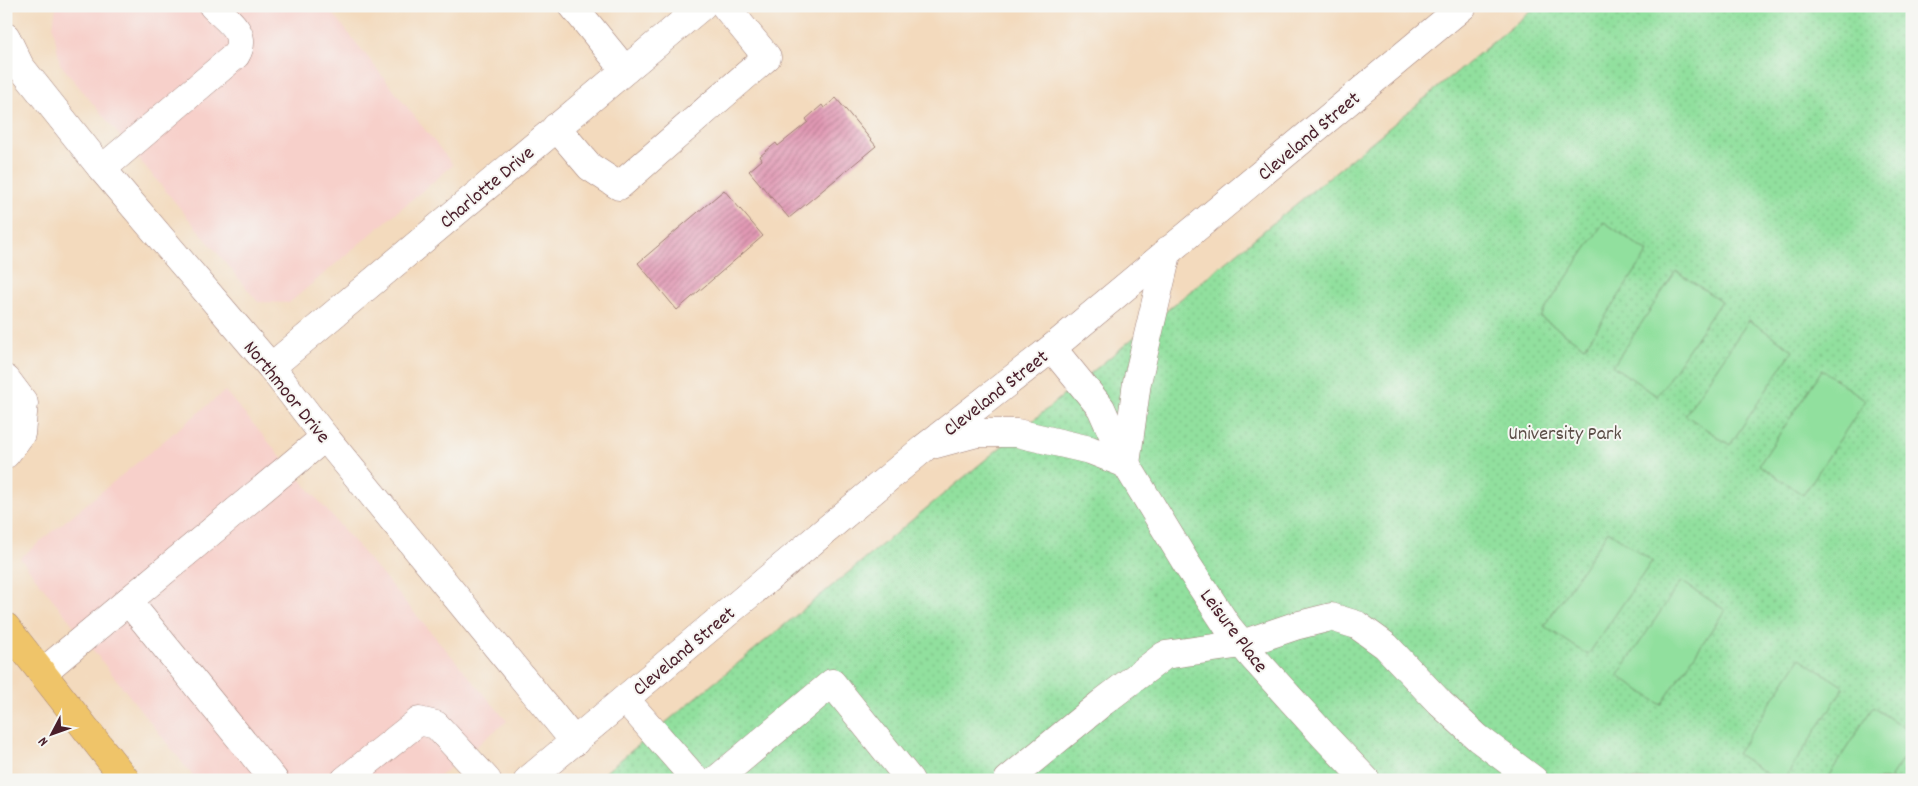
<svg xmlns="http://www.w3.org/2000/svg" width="1918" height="786" font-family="Dekko,sans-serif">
<defs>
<pattern id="green-dots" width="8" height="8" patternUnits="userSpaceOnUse" patternTransform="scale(1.25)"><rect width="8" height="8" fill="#91e09e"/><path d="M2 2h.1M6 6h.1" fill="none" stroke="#7fc088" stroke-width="1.8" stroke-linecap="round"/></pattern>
<pattern id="building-hatch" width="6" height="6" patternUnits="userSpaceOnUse" patternTransform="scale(1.25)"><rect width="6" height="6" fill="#e199b4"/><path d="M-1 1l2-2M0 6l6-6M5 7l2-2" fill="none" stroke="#b87c93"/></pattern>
</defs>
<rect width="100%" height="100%" fill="#f6f6f2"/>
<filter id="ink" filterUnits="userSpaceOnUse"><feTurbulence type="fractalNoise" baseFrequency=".02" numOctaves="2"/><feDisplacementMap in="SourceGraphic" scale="10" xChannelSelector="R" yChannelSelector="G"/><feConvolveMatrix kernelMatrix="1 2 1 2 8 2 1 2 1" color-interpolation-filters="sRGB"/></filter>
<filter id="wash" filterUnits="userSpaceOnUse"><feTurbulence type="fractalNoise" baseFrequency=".0096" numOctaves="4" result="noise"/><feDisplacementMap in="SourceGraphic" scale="20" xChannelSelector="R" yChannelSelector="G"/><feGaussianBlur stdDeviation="1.12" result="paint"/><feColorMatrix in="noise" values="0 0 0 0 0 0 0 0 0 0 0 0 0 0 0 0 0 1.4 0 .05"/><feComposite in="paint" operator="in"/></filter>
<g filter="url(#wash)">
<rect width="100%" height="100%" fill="#f3dabd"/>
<g fill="#f7d0ca">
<polygon points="56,6 327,6 453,165 289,303 258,302 60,64 53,27"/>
<polygon points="225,391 507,721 435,780 196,780 20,558"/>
</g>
<polygon fill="url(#green-dots)" stroke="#6e8064" points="1537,6 1912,6 1912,780 596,780"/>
<g fill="#91e09e" stroke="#6e8064">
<polygon points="1604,222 1648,252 1585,347 1540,317"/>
<polygon points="1676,271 1721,301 1657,396 1613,366"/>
<polygon points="1749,320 1793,350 1730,445 1685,415"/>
<polygon points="1822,370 1866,400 1803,495 1759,465"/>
<polygon points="1608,531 1652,561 1588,655 1544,626"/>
<polygon points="1681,581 1725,610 1661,705 1618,675"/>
<polygon points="1800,658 1844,687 1784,780 1776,780 1737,754"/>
<polygon points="1873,707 1912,733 1912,745 1889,780 1826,780"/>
</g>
<g id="blocks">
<g fill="url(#building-hatch)">
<polygon points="836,98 876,146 789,218 749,171 762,160 760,156 776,143 778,146 808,122 806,119 822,105 824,108"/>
<polygon points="724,190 763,236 677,310 638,263"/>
</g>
</g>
</g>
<g filter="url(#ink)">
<use href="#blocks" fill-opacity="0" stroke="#9e7c74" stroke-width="1"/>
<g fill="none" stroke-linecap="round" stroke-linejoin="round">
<g stroke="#9e7c74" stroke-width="29">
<g id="minor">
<polyline points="573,6 625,70"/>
<polyline points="6,37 20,66 102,169 271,367 325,437 575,742"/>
<polyline points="556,127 590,167 619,186 767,57 725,6"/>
<path d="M102 169 236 55C249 33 228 21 213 6"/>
<polyline points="1052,348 1101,408 1126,464 1188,566 1228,627 1252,656 1326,738 1366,780"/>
<polyline points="271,367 702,6"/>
<polyline points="6,379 24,403 21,434 6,454"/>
<polyline points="936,444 977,433 1017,433 1090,450 1126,464"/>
<polyline points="1126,464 1137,382 1168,250"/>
<polyline points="128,601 274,780"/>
<polyline points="43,672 325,437"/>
<polyline points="625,699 696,780"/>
<polyline points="345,780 419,721 436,725 487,780"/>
<polyline points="528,780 924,448 1052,348 1463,6"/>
<polyline points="716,780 832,683 910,780"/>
<polyline points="1008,780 1103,702 1165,655 1242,644 1295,626 1331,617 1357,625 1386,646 1440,703 1478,738 1534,780"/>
</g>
</g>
<g stroke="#9e7c74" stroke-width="29">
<polyline id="major" points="6,627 126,780"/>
</g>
<use href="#minor" stroke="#fff" stroke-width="28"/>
<use href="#major" stroke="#efc469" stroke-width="28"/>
</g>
</g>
<g text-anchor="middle" stroke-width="4" stroke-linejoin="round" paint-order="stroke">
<g font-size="20" fill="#4a1f2b" stroke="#f6f6f2">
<text transform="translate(1308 135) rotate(-40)" y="7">Cleveland Street</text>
<text transform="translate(486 186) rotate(-40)" y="7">Charlotte Drive</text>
<text transform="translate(288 391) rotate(51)" y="7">Northmoor Drive</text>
<text transform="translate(995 392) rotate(-38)" y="7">Cleveland Street</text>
<text transform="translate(1235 630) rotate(53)" y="7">Leisure Place</text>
<text transform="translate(683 650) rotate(-40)" y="7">Cleveland Street</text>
</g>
<g font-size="20" fill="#5c4f48" stroke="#f6f6f2">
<text x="1565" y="439">University Park</text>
</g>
</g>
<rect width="1918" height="786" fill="none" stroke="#f6f6f2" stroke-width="25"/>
<g transform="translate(52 734) rotate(229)" stroke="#f6f6f2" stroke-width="4" paint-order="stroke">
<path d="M0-4L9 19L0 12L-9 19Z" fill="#4a1f2b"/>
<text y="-8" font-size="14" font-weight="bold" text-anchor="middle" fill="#4a1f2b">N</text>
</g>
</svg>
